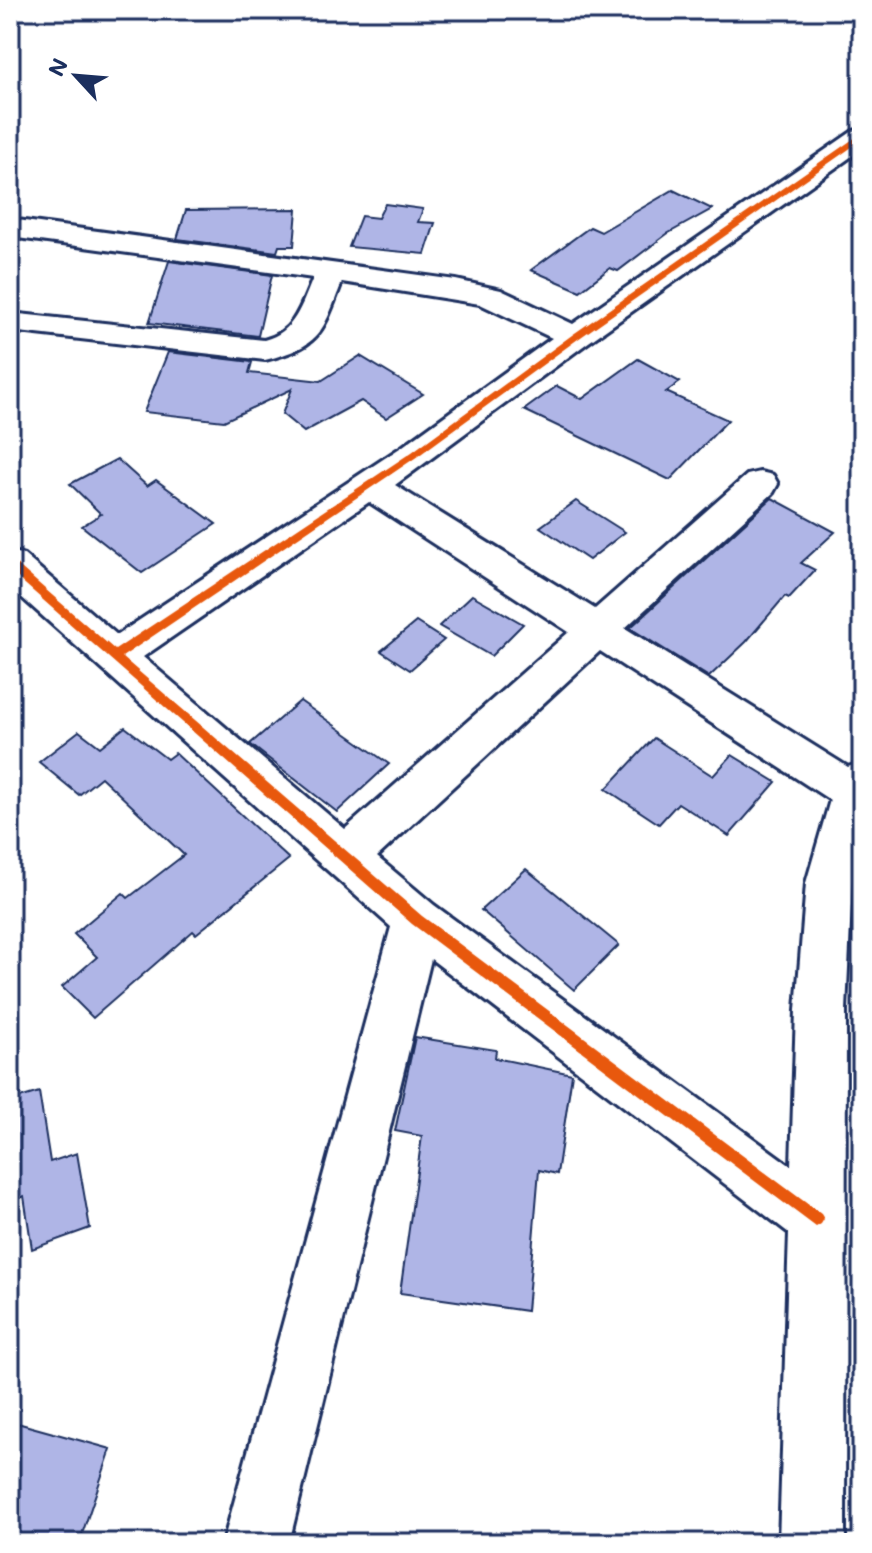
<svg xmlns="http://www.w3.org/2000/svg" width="872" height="1553" font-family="Mali,sans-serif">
<rect width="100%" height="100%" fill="#fff"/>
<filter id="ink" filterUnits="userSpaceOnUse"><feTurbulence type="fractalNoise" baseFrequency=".0125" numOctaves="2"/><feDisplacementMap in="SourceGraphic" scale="16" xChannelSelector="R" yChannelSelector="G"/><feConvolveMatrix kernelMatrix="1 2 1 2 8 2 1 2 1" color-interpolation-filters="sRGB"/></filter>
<g filter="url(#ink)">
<g fill="#afb5e6" stroke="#1b2f5e" stroke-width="2">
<polygon points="673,190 712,209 667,234 618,271 610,268 580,291 531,270 590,227 601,232"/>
<polygon points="385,204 423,209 418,222 435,223 425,254 349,247 361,216 378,218"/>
<polygon points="297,209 294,246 279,246 277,252 177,239 186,210"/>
<polygon points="169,261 272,275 258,336 149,323"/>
<polygon points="168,352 252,362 249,373 321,381 360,356 423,394 386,418 361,401 304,432 282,414 292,389 224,421 144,412"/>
<polygon points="638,359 680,382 666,392 728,420 670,480 524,410 557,386 582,399"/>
<polygon points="117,459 147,486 156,480 216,524 142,573 82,526 101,514 70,484"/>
<polygon points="772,498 835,532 801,563 815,570 789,598 785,596 746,642 709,677 630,628"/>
<polygon points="576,501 625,532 589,560 540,527"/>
<polygon points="472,595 523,624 491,656 439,626"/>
<polygon points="416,622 444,640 410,670 381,651"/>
<polygon points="300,701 389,764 337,812 250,744"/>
<polygon points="125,727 167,759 175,753 289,859 196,934 193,931 93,1018 62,987 97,957 74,934 123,893 128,898 184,855 101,777 79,795 39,762 79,731 100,747"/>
<polygon points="654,738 713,776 732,755 776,782 729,836 678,803 659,824 606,789"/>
<polygon points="526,869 619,945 574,990 481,910"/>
<polygon points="415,1037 496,1050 495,1058 572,1074 557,1174 539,1170 527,1311 400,1293 422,1136 395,1131"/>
<polygon points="39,1092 50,1162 77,1153 90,1228 32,1249 24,1196 10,1201 10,1101"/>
<polygon points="10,1421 111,1449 79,1543 10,1543"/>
</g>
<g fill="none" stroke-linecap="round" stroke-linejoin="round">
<g stroke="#1b2f5e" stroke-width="6">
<path id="minor" d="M862 129V149L586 344 395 485 595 609 747 475 760 472 773 475 778 484 773 493 625 628 848 767 862 762V847L852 883 846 1010 845 1543H779L789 1233 431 959 289 1543H223L391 927 10 587V551L24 555 117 635 403 446 552 338 480 304 342 282C322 333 321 346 265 360L10 331V313L264 340C295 332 301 306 313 278L10 237V219L456 280 501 290 573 324 853 131ZM369 502 569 632 345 829 143 657ZM600 651 830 800 806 883 796 1010 791 1166 434 905 377 857Z"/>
</g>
<use href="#minor" fill="#fff" fill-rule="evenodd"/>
<g stroke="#fff" stroke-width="5">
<polygon id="cycleway" points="859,135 862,135 862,140 578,339 418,456 122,657 422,916 821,1214 824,1219 821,1224 816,1227 412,924 10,571 10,561 14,562 115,650 412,452 572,335"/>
</g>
<use href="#cycleway" fill="#e8590c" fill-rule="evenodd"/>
</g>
</g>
<rect width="872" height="1553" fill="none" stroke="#fff" stroke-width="40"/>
<rect x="20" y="20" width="832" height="1513" fill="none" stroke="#1b2f5e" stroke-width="3" filter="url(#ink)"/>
<g transform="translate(76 76) rotate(296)" stroke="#ffffff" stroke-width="6" paint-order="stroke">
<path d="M0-6L14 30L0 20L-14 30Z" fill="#1b2f5e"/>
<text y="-12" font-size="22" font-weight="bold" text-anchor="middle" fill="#1b2f5e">N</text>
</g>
</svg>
